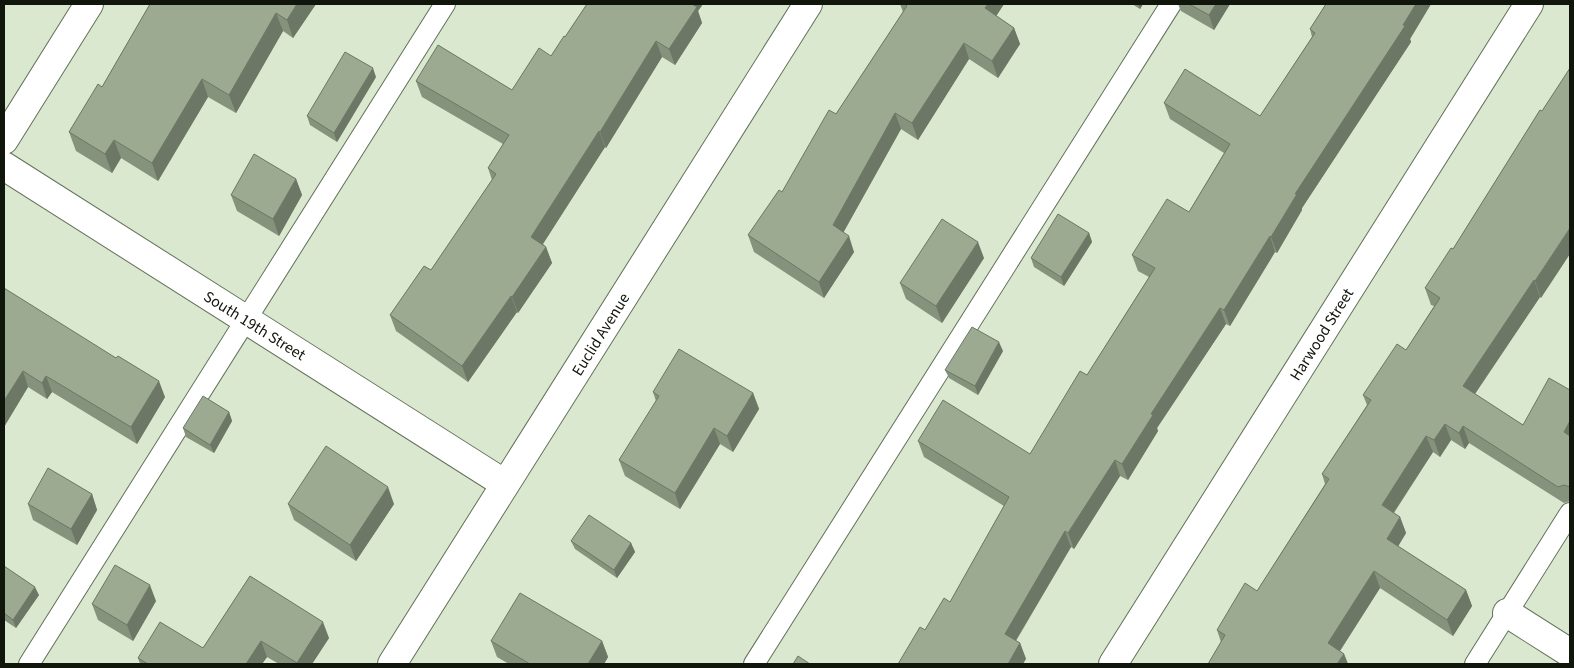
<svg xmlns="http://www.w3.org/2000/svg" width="1574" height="668" font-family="'Source Sans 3',sans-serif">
<rect width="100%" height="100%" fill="#d9e8ce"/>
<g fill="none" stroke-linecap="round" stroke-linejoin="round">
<g stroke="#64715a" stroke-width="22">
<g id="lane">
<polyline points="29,664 445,4"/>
<polyline points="754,664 1171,4"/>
<polyline points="1475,664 1570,513"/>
</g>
</g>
<g stroke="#64715a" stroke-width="30">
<g id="street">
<polyline points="4,140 89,4"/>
<polyline points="4,166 505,484"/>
<polyline points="1507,613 1570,653"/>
<polyline points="392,664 808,4"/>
<polyline points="1113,664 1529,4"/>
</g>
</g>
<use href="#lane" stroke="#fff" stroke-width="20"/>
<use href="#street" stroke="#fff" stroke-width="28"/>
</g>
<g fill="#85927c">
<polygon points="150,4 316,4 293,38 283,31 236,113 208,97 158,181 121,158 112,173 76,151 69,132 102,87"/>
<polygon points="587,4 703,4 698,11 702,23 675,65 662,57 606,148 605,147 543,244 546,247 552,263 518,313 517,312 468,382 396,331 390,315 431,270 492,180 488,168 503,144 422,97 416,81 512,90 551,56 565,37"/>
<polygon points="900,4 1004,4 996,16 1014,28 1020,44 998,78 969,59 918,140 901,129 843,233 854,252 824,298 754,252 748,235 782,192 836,114 903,12"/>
<polygon points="1132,4 1143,4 1140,9"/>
<polygon points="1178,4 1230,4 1214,30 1181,11"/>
<polygon points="1326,4 1431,4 1410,39 1411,42 1302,208 1302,210 1277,253 1275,252 1230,326 1226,324 1157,428 1158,431 1128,480 1120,476 1074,549 1071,547 1016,641 1020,643 1026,659 925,630 950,602 1004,506 924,457 918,441 1030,454 1087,375 1149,277 1138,271 1132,255 1189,212 1224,153 1170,119 1164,103 1260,116 1312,37 1310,29"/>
<polygon points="376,77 337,142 310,125 307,116"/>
<polygon points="1540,110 1541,298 1540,297 1474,394 1523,425 1570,390 1570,501 1564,503 1469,443 1465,449 1451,440 1440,457 1433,452 1394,513 1400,517 1406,533 1398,546 1466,590 1472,606 1453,636 1380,588 1340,651 1344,654 1348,664 1208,664 1221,642 1217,630 1257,591 1325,484 1322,474 1367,405 1363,395 1406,350 1434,306 1431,305 1425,288 1453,249"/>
<polygon points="296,179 302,195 279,236 237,211 231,195"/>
<polygon points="1089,233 1092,242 1064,286 1034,267 1031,258"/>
<polygon points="984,258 942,323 906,299 900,283"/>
<polygon points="4,289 165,397 137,444 52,392 47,399 28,387 4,427"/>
<polygon points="1003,351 978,395 949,378 945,370"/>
<polygon points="653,392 753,393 759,409 733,452 720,444 680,509 625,476 619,460 656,401"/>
<polygon points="229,412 232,421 214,453 186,437 183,428"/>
<polygon points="92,494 97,510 77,545 33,520 28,504"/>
<polygon points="288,504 394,504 356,561 294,520"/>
<polygon points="571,541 631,543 635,552 617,578 575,549"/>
<polygon points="4,566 39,595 16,628 4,620"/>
<polygon points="250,576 329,638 312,664 279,664 267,657 262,664 140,664 138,658 203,648"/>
<polygon points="156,601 133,641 98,620 92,604"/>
<polygon points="491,641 602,641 608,657 604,664 509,664 497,657"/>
</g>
<g fill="#6c7765">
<polygon points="297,4 316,4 293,38 287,20"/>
<polygon points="689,4 703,4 698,11 702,23 675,65 669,49"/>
<polygon points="988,4 1004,4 991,24 985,8"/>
<polygon points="1138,4 1143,4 1140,9"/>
<polygon points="1216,4 1230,4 1214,30 1209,15"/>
<polygon points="1416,4 1431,4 1410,39 1411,42 1302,208 1302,210 1277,253 1271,237 1295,194 1403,25"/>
<polygon points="276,13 283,31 236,113 229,95"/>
<polygon points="1014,28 1020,44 998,78 992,61"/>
<polygon points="656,41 662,57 606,148 600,132"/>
<polygon points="964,43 969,59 918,140 912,123"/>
<polygon points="373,68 376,77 337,142 334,133"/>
<polygon points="202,79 208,97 158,181 152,163"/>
<polygon points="895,113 901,129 838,242 833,225"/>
<polygon points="599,131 605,147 537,253 531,237"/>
<polygon points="114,140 121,158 112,173 105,154"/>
<polygon points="296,179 302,195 279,236 273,219"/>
<polygon points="1570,228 1570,254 1541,298 1535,281"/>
<polygon points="1089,233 1092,242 1064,286 1061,277"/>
<polygon points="849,236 854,252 824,298 819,282"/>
<polygon points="1270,236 1275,252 1230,326 1224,310"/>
<polygon points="978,242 984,258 942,323 936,306"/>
<polygon points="546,247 552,263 518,313 512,297"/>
<polygon points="1534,280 1540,297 1469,403 1463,386"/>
<polygon points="511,296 517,312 468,382 462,366"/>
<polygon points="1220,308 1226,324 1157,428 1158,431 1128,480 1122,464 1151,414"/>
<polygon points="999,342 1003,351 978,395 975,386"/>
<polygon points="23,371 28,387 4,427 4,401"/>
<polygon points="46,376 52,392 47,399 42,383"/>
<polygon points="159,381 165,397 137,444 131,427"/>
<polygon points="753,393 759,409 733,452 727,436"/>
<polygon points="229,412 232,421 214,453 210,445"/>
<polygon points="1570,421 1570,449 1564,432"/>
<polygon points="1445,424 1451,440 1440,457 1434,440"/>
<polygon points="1463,426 1469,443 1465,449 1459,433"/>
<polygon points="714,428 720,444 680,509 675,493"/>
<polygon points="1426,436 1433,452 1388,521 1382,505"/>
<polygon points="1115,460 1120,476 1074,549 1068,533"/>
<polygon points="388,487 394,504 356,561 350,545"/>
<polygon points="92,494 97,510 77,545 71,529"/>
<polygon points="1400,517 1406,533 1393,555 1387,539"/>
<polygon points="1065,531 1071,547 1010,650 1005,634"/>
<polygon points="631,543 635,552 617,578 614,570"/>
<polygon points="1374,571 1380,588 1334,660 1328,643"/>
<polygon points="150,585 156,601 133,641 127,625"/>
<polygon points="35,587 39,595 16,628 13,620"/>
<polygon points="1466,590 1472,606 1453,636 1447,620"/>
<polygon points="323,622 329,638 312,664 297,664 297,663"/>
<polygon points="261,641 267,657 262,664 246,664"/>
<polygon points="602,641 608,657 604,664 588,664"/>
<polygon points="1020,643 1026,659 1023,664 1008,664"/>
<polygon points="1344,654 1348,664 1337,664"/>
</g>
<g fill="#9baa90" stroke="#6c7765">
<polygon points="150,4 297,4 287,20 276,13 229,95 202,79 152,163 114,140 105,154 69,132 98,84 102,87"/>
<polygon points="587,4 692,4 697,7 669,49 656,41 600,132 599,131 531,237 546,247 512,297 511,296 462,366 390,315 424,266 431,270 496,174 488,168 509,135 416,81 438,45 512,90 539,48 551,56 564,36 565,37"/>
<polygon points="905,4 988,4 985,8 1014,28 992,61 964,43 912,123 895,113 833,225 849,236 819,282 748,235 779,190 782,192 829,110 836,114 907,6"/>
<polygon points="1189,4 1216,4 1209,15"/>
<polygon points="1326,4 1416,4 1403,25 1405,26 1295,194 1297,194 1271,237 1270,236 1224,310 1220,308 1151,414 1153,415 1122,464 1115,460 1068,533 1065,531 1005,634 1020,643 1008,664 898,664 920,627 925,630 944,598 950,602 1009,497 918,441 943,400 1030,454 1080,371 1087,375 1155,268 1132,255 1167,199 1189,212 1230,144 1164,103 1185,69 1260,116 1315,33 1310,29"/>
<polygon points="345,52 373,68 334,133 307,116"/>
<polygon points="1570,68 1570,228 1535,281 1534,280 1463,386 1523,425 1549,378 1570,390 1570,421 1564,432 1570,436 1570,487 1564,485 1558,487 1463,426 1459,433 1445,424 1434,440 1426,436 1382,505 1400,517 1387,539 1466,590 1447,620 1374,571 1328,643 1344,654 1337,664 1208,664 1225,635 1217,630 1245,583 1257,591 1329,479 1322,474 1371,400 1363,395 1397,344 1406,350 1440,298 1425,288 1451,248 1453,249 1540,110 1542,111"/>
<polygon points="254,154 296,179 273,219 231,195"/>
<polygon points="1058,214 1089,233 1061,277 1031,258"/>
<polygon points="942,219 978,242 936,306 900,283"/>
<polygon points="4,288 116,358 118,356 159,381 131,427 46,376 42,383 23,371 4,401"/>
<polygon points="972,327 999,342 975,386 945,370"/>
<polygon points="679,349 753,393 727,436 714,428 675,493 619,460 659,396 653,392"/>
<polygon points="203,396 229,412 210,445 183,428"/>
<polygon points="326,446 388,487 350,545 288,504"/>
<polygon points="48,468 92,494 71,529 28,504"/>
<polygon points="589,515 631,543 614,570 571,541"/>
<polygon points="115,565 150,585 127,625 92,604"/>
<polygon points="4,566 35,587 13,620 4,613"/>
<polygon points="250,576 323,622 297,663 261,641 246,664 148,664 138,658 160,622 203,648"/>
<polygon points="520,593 602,641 588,664 530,664 491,641"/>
<polygon points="798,656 810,664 793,664"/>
</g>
<g text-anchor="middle" stroke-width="4" stroke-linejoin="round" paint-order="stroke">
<g font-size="16" fill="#11160d" stroke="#fff">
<text transform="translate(255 325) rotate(32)" y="6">South 19th Street</text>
<text transform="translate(600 334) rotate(-58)" y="6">Euclid Avenue</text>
<text transform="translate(1321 334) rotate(-58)" y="6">Harwood Street</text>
</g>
</g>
<rect width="1574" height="668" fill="none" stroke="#11160d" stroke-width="10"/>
</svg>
